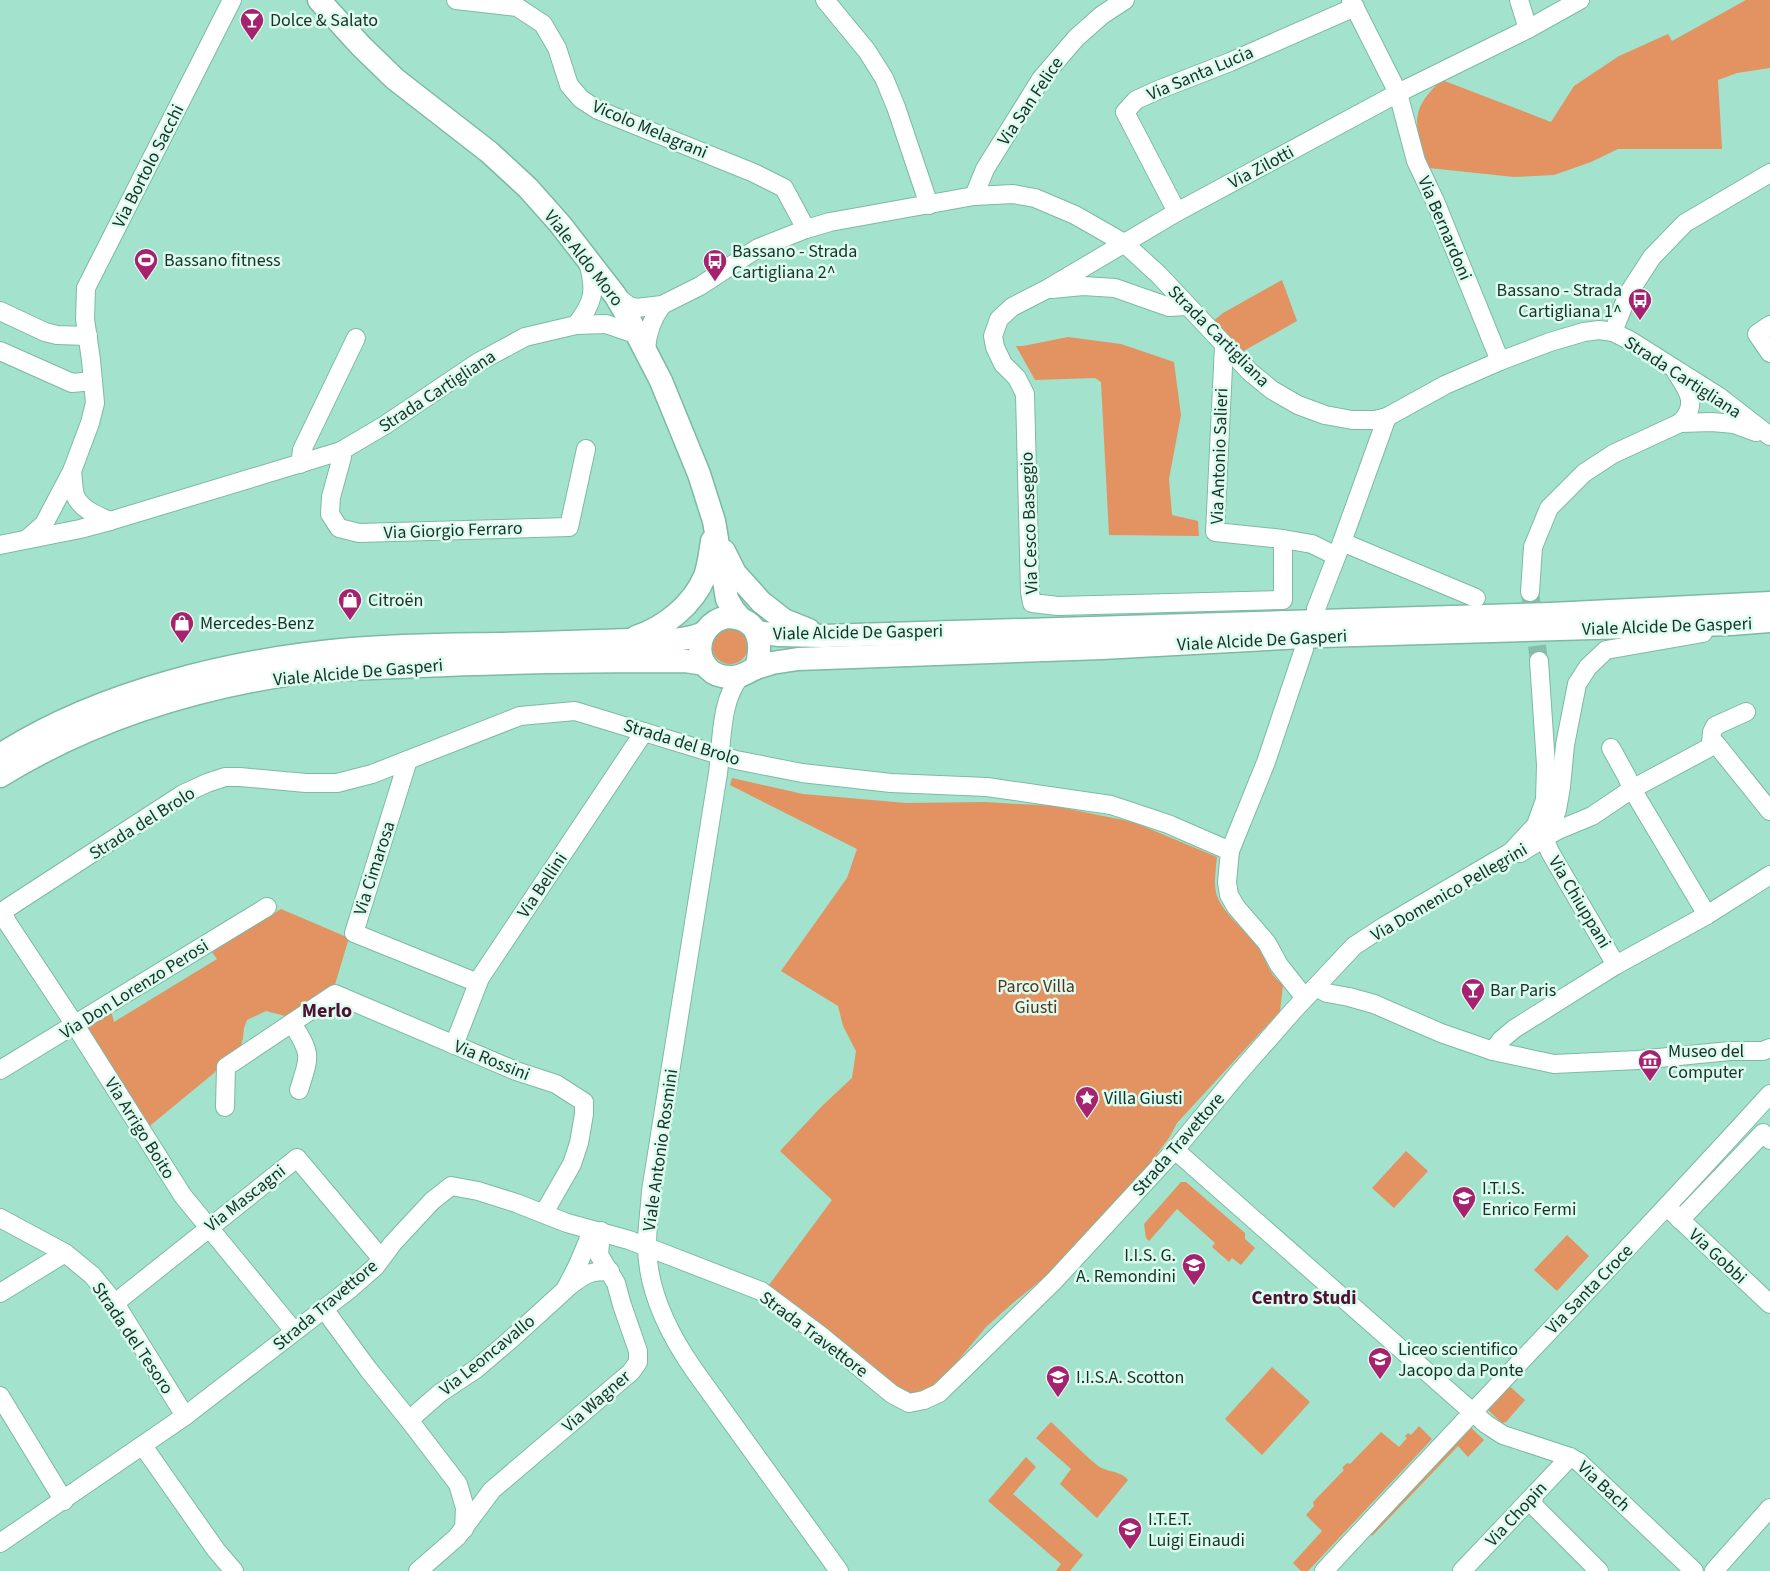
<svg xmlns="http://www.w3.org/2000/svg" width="1770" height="1571" font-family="'Source Sans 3',sans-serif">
<rect width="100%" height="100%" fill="#a3e2cc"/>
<g fill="#e39261">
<path d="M1746 0H1770V68L1737 73 1718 80 1722 149H1618L1591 162 1554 175 1514 177 1429 168C1416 128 1406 112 1442 80L1551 122 1574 86 1619 56 1668 34 1672 41Z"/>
<polygon points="1282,280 1297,321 1240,353 1212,322 1223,313"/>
<polygon points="1068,337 1121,344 1174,362 1181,415 1169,479 1172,515 1198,521 1199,536 1109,535 1101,382 1095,378 1035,380 1016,346 1023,346"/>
<circle cx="730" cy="646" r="18"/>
<path d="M732 778 803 794 906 803 985 802 1054 806 1133 822 1217 857C1216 869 1213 884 1217 896 1224 915 1246 930 1258 947 1268 962 1267 972 1283 985L1280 1011 1177 1123 1169 1138 1138 1179 1051 1272 1014 1302 986 1327 942 1380 927 1393 911 1396 879 1377 766 1289 832 1200 780 1151 822 1106 852 1078 856 1051 843 1026 838 1006 781 971 847 878 857 849 730 785Z"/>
<polygon points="281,909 349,938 333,991 304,1008 285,1016 266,1011 247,1020 244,1028 243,1038 240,1049 228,1058 214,1073 146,1129 84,1029 111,1011 114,1022 217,959 211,951"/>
<polygon points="1406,1151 1428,1171 1394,1208 1372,1188"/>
<polygon points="1181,1182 1186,1182 1245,1233 1245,1239 1255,1248 1241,1265 1232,1258 1229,1262 1212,1247 1215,1243 1177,1209 1149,1241 1146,1238 1144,1224"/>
<polygon points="1567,1235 1589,1256 1557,1291 1534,1270"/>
<polygon points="1272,1367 1310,1402 1262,1455 1225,1419"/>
<polygon points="1506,1383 1525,1400 1506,1422 1502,1423 1487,1409"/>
<path d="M1051 1422C1066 1436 1081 1452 1097 1465 1107 1473 1120 1470 1128 1480L1097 1518 1060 1484 1071 1469 1036 1438Z"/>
<polygon points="1467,1424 1484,1440 1468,1457 1458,1446 1372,1536 1367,1527"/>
<polygon points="1419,1426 1432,1439 1308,1571 1301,1571 1293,1563 1322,1531 1306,1515 1314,1506 1313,1502 1344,1470 1342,1468 1347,1463 1350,1464 1381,1432 1399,1447 1407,1438 1405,1436 1408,1433 1411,1435"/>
<polygon points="1026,1457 1036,1467 1013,1494 1083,1555 1070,1571 1056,1571 1061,1564 988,1501"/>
</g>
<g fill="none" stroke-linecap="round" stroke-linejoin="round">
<polyline stroke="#87beab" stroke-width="18" stroke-dasharray="18 9" stroke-linecap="butt" points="1530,592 1539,661"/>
<g stroke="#7cbaa5" stroke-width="20">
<g id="minor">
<polyline points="456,0 517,7 543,24 557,48 569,85 581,99 598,110 754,173 784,188 806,229"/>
<polyline points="825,0 867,51 884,78 896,107 929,205"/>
<polyline points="1351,0 1398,93 1416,161 1435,201 1500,361"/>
<polyline points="1519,0 1528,29"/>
<polyline points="974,196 985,169 1041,79 1076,38 1102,15 1125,0"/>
<polyline points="1177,212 1125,112 1136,100 1158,90 1230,62 1355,7"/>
<polyline points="1052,289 1083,286 1115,288 1169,307 1187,306"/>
<polyline points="616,296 629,306 636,308 662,305 700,286 758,248 806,229 830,222 974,196 1013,194 1035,198 1075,215 1124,243 1159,275 1250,372 1272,390 1298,405 1325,415 1352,420 1375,420 1387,417 1445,385 1500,361 1550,342 1584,332 1599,330 1613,332 1631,341 1718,396 1770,436"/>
<polyline points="0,311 45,332 57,335 88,336"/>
<path d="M576 325C594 302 596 291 588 262"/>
<polyline points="1770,325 1757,334 1770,353"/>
<polyline points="1613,332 1628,294 1652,257 1685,223 1770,173"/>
<polyline points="1224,346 1215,532 1283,539 1312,544 1336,556"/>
<path d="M646 349C647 332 652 319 662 305"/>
<polyline points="0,351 72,383 93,381"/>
<path d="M1676 372C1688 390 1699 405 1680 423"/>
<polyline points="341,451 342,457 331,497 330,514 339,528 359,533 569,527 586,449"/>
<polyline points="300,464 302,450 356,338"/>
<path d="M72 471C73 479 73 488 75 495 80 509 98 516 110 521"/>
<polyline points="27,539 44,524 72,471 90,423 95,403 91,360 85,319 86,288 232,0"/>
<polyline points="1283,539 1283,600 1058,606 1032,603 1030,592 1025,394 1017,378 1003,364 995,347 993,336 999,319 1012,307 1047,289 1177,212 1398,93 1528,29 1580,0"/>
<polyline points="1342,542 1476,598"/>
<polyline points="0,545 80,529 110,521 341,451 385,425 477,363 525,337 576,325 606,324 638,335"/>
<polyline points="1530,592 1533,547 1549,508 1584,473 1613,454 1680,423 1712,422 1734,424 1756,432"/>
<polyline points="1316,609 1342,542 1387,417"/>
<polyline points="1304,649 1266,762 1230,851 1227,882 1229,895 1236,907 1267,943 1279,965 1305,998"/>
<path d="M741 676C720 699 722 743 718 773L651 1191C650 1209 647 1227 647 1245 647 1290 669 1334 694 1370L839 1571"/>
<polyline points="1716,744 1770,811"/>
<polyline points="1611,748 1627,777 1632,789 1707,915"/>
<polyline points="408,760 354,933 478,983"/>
<polyline points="1520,853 1544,838 1552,824 1557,810 1561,787 1565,745 1577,684 1588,667 1606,650 1703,633"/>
<polyline points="3,913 7,922 75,1025 183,1196 294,1331"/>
<polyline points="0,914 9,907 183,794 207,783 225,777 240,777 306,783 337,783 372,774 520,716 575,711 736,760 802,773 891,783 987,787 1111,805 1168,824 1230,851"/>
<polyline points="1616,965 1550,852 1544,838 1558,830 1592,816 1632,789 1716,744 1711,743 1712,732 1715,726 1746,712"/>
<polyline points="1316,987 1327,993 1349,997 1374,1004 1441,1033 1493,1051 1554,1064 1638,1060 1730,1051 1763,1051 1770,1048"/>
<path d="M292 1023C312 1055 310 1055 299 1090"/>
<polyline points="454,1045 480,978 644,732"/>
<polyline points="1493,1051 1501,1040 1514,1029 1616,965 1707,915 1770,875"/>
<polyline points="0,1070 267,907"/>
<polyline points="225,1107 226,1067 335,994 516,1071 556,1084 584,1102 584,1114 579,1143 572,1164 544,1213"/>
<polyline points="1175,1150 1486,1424 1503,1435 1570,1457 1579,1462 1694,1571"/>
<polyline points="1667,1207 1770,1304"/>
<polyline points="0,1218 65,1253 92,1275 115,1303 185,1416"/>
<polyline points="1680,1220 1763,1133 1770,1140"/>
<path d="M568 1287C585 1274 589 1271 610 1271"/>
<polyline points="0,1293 65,1253"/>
<polyline points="115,1303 297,1158 381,1258"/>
<polyline points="324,1309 368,1369 409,1420 458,1484 465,1508 464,1529"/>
<polyline points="0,1396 64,1501"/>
<polyline points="409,1420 440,1393 476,1369 510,1340 565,1290 577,1267 588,1241 590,1230"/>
<polyline points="143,1446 216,1550 234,1571"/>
<polyline points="1534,1495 1533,1505 1599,1571"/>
<polyline points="0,1543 185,1416 351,1288 375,1267 393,1243 432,1201 451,1186 478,1191 516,1203 567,1223 629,1240 761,1291 820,1335 892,1394 909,1403 924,1400 939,1393 1054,1281 1175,1150 1236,1076 1293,1011 1354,946 1383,927 1511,852 1536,825 1545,800 1546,765 1539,661"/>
<polyline points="418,1571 457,1537 492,1490 631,1372 638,1362 638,1351 622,1305 616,1283 599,1255 601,1231"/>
<path d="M1324 1571C1472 1411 1624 1255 1770 1094"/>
<polyline points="1462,1571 1570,1457"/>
<polyline points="1714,1571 1770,1508"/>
</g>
</g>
<g stroke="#7cbaa5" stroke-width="25">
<g id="major">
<polyline points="319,0 361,46 395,79 489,152 528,188 560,224 615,295 628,317 661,381 699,474 714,521 727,599 733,609 741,619"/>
<polyline points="724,551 735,573 761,602 784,620 809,630"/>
<path d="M727 617C760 618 763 642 756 668 747 672 740 678 730 677 692 677 690 625 727 617Z"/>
<polyline points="756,632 779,635 823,636 1551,614 1770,603"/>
<path d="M636 637C665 627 693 605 705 576 709 565 710 553 712 541"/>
<polyline points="756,668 772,663 798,659 1102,648 1322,636 1731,624 1770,621"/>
<path d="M0 755C100 691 235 659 352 649 414 644 476 645 538 643 568 642 599 641 629 640 654 640 680 643 704 633"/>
<path d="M0 776C90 721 194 688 299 673 339 668 380 668 420 666 508 662 596 661 685 661L705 664"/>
</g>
</g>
<use href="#minor" stroke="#fff" stroke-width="18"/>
<use href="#major" stroke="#fff" stroke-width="22"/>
</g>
<defs>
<g id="bar-pin" transform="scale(1.25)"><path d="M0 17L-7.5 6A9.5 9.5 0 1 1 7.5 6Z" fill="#a7226e" stroke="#ddfcf0"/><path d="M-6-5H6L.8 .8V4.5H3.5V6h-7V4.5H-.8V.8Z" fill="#fff"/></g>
<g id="stadium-pin" transform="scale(1.25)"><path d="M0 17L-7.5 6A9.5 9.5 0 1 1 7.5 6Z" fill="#a7226e" stroke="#ddfcf0"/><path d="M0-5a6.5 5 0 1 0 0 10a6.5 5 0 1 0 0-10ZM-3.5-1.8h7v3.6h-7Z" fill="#fff"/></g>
<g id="bus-pin" transform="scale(1.25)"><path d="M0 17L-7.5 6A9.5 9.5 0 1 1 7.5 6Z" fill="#a7226e" stroke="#ddfcf0"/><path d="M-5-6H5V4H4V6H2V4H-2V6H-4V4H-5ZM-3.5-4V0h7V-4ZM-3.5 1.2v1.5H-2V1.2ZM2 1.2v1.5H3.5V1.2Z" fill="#fff"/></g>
<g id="shop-pin" transform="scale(1.25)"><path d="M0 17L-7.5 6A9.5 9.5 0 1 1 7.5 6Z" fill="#a7226e" stroke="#ddfcf0"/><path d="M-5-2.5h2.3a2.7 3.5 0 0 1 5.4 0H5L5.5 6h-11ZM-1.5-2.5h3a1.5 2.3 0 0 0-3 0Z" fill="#fff"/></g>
<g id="museum-pin" transform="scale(1.25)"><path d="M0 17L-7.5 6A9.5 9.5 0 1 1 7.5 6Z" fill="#a7226e" stroke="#ddfcf0"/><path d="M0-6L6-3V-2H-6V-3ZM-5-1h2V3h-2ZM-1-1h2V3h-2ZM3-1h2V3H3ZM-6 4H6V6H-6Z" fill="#fff"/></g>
<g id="sight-pin" transform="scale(1.25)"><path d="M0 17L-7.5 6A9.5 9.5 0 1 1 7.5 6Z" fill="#a7226e" stroke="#ddfcf0"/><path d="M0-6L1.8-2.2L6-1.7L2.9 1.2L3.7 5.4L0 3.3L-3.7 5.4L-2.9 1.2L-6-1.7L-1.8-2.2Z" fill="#fff"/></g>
<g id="school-pin" transform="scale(1.25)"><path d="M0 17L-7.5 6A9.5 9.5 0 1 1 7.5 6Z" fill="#a7226e" stroke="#ddfcf0"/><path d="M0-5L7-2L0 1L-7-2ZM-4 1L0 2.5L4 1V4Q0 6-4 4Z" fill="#fff"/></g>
</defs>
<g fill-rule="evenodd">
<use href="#bar-pin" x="252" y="20"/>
<use href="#stadium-pin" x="146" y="260"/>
<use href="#bus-pin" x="715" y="261"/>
<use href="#bus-pin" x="1640" y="300"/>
<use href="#shop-pin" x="350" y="600"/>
<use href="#shop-pin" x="182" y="623"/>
<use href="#bar-pin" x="1473" y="990"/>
<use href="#museum-pin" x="1650" y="1061"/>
<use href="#sight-pin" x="1087" y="1098"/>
<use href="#school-pin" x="1464" y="1198"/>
<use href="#school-pin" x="1194" y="1265"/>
<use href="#school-pin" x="1380" y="1359"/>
<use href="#school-pin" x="1058" y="1377"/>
<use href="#school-pin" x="1130" y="1529"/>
</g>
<g text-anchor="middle" stroke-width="5" stroke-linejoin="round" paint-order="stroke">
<g font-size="18" fill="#173028" stroke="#ddfcf0" text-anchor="start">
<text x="270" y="26">Dolce &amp; Salato</text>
<text x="732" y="257">Bassano - Strada<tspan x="732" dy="21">Cartigliana 2^</tspan></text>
<text x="164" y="266">Bassano fitness</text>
<text x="1622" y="296" text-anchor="end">Bassano - Strada<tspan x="1622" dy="21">Cartigliana 1^</tspan></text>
<text x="368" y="606">Citroën</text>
<text x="200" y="629">Mercedes-Benz</text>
<text x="1490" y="996">Bar Paris</text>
<text x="1668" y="1057">Museo del<tspan x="1668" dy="21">Computer</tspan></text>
<text x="1104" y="1104">Villa Giusti</text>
<text x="1482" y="1194">I.T.I.S.<tspan x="1482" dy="21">Enrico Fermi</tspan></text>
<text x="1176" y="1261" text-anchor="end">I.I.S. G.<tspan x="1176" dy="21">A. Remondini</tspan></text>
<text x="1398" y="1355">Liceo scientifico<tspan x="1398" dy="21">Jacopo da Ponte</tspan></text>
<text x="1076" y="1383">I.I.S.A. Scotton</text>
<text x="1148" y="1525">I.T.E.T.<tspan x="1148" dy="21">Luigi Einaudi</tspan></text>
</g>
<g font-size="18" fill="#173028" stroke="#ddfcf0">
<text transform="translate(1200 73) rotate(-23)" y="6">Via Santa Lucia</text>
<text transform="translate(1030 101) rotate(-56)" y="6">Via San Felice</text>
<text transform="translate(650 129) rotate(23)" y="6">Vicolo Melagrani</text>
<text transform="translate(148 166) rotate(-63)" y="6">Via Bortolo Sacchi</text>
<text transform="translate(1261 167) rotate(-28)" y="6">Via Zilotti</text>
<text transform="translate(1445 228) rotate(67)" y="6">Via Bernardoni</text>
<text transform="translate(584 258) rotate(52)" y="6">Viale Aldo Moro</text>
<text transform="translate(1219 336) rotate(45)" y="6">Strada Cartigliana</text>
<text transform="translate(1683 377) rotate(33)" y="6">Strada Cartigliana</text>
<text transform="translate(437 391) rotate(-33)" y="6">Strada Cartigliana</text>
<text transform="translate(1219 456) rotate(-88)" y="6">Via Antonio Salieri</text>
<text transform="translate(1029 523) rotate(-92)" y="6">Via Cesco Baseggio</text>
<text transform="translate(453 530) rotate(-2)" y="6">Via Giorgio Ferraro</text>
<text transform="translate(1667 626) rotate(-2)" y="6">Viale Alcide De Gasperi</text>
<text transform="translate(858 632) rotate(-1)" y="6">Viale Alcide De Gasperi</text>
<text transform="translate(1262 640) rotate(-3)" y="6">Viale Alcide De Gasperi</text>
<text transform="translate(358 672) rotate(-5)" y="6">Viale Alcide De Gasperi</text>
<text transform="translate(682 742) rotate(17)" y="6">Strada del Brolo</text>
<text transform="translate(142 823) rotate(-32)" y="6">Strada del Brolo</text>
<text transform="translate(374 868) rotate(-72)" y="6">Via Cimarosa</text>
<text transform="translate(542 885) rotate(-56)" y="6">Via Bellini</text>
<text transform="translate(1449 892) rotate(-30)" y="6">Via Domenico Pellegrini</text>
<text transform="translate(1580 902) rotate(59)" y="6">Via Chiuppani</text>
<text transform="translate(134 989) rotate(-32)" y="6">Via Don Lorenzo Perosi</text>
<text transform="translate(492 1060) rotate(22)" y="6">Via Rossini</text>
<text transform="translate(140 1128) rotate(58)" y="6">Via Arrigo Boito</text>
<text transform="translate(1178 1144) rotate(-49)" y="6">Strada Travettore</text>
<text transform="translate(660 1150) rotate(-82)" y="6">Viale Antonio Rosmini</text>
<text transform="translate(245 1198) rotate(-38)" y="6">Via Mascagni</text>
<text transform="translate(1718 1256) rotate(43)" y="6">Via Gobbi</text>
<text transform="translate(1589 1289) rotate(-46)" y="6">Via Santa Croce</text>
<text transform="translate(325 1305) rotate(-40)" y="6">Strada Travettore</text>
<text transform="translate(814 1334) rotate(37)" y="6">Strada Travettore</text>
<text transform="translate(133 1338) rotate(56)" y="6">Strada del Tesoro</text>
<text transform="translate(487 1355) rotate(-39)" y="6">Via Leoncavallo</text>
<text transform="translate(596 1401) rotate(-41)" y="6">Via Wagner</text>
<text transform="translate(1604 1486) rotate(43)" y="6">Via Bach</text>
<text transform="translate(1516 1514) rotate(-47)" y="6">Via Chopin</text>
</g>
<g font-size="18" fill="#5a3116" stroke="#ddfcf0">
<text x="1036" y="992">Parco Villa<tspan x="1036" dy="21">Giusti</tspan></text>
</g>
<g font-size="19" font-weight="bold" fill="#4f1033" stroke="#ddfcf0">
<text x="1304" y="1304">Centro Studi</text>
</g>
<g font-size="20" font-weight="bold" fill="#4f1033" stroke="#ddfcf0">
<text x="327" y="1017">Merlo</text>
</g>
</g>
</svg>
